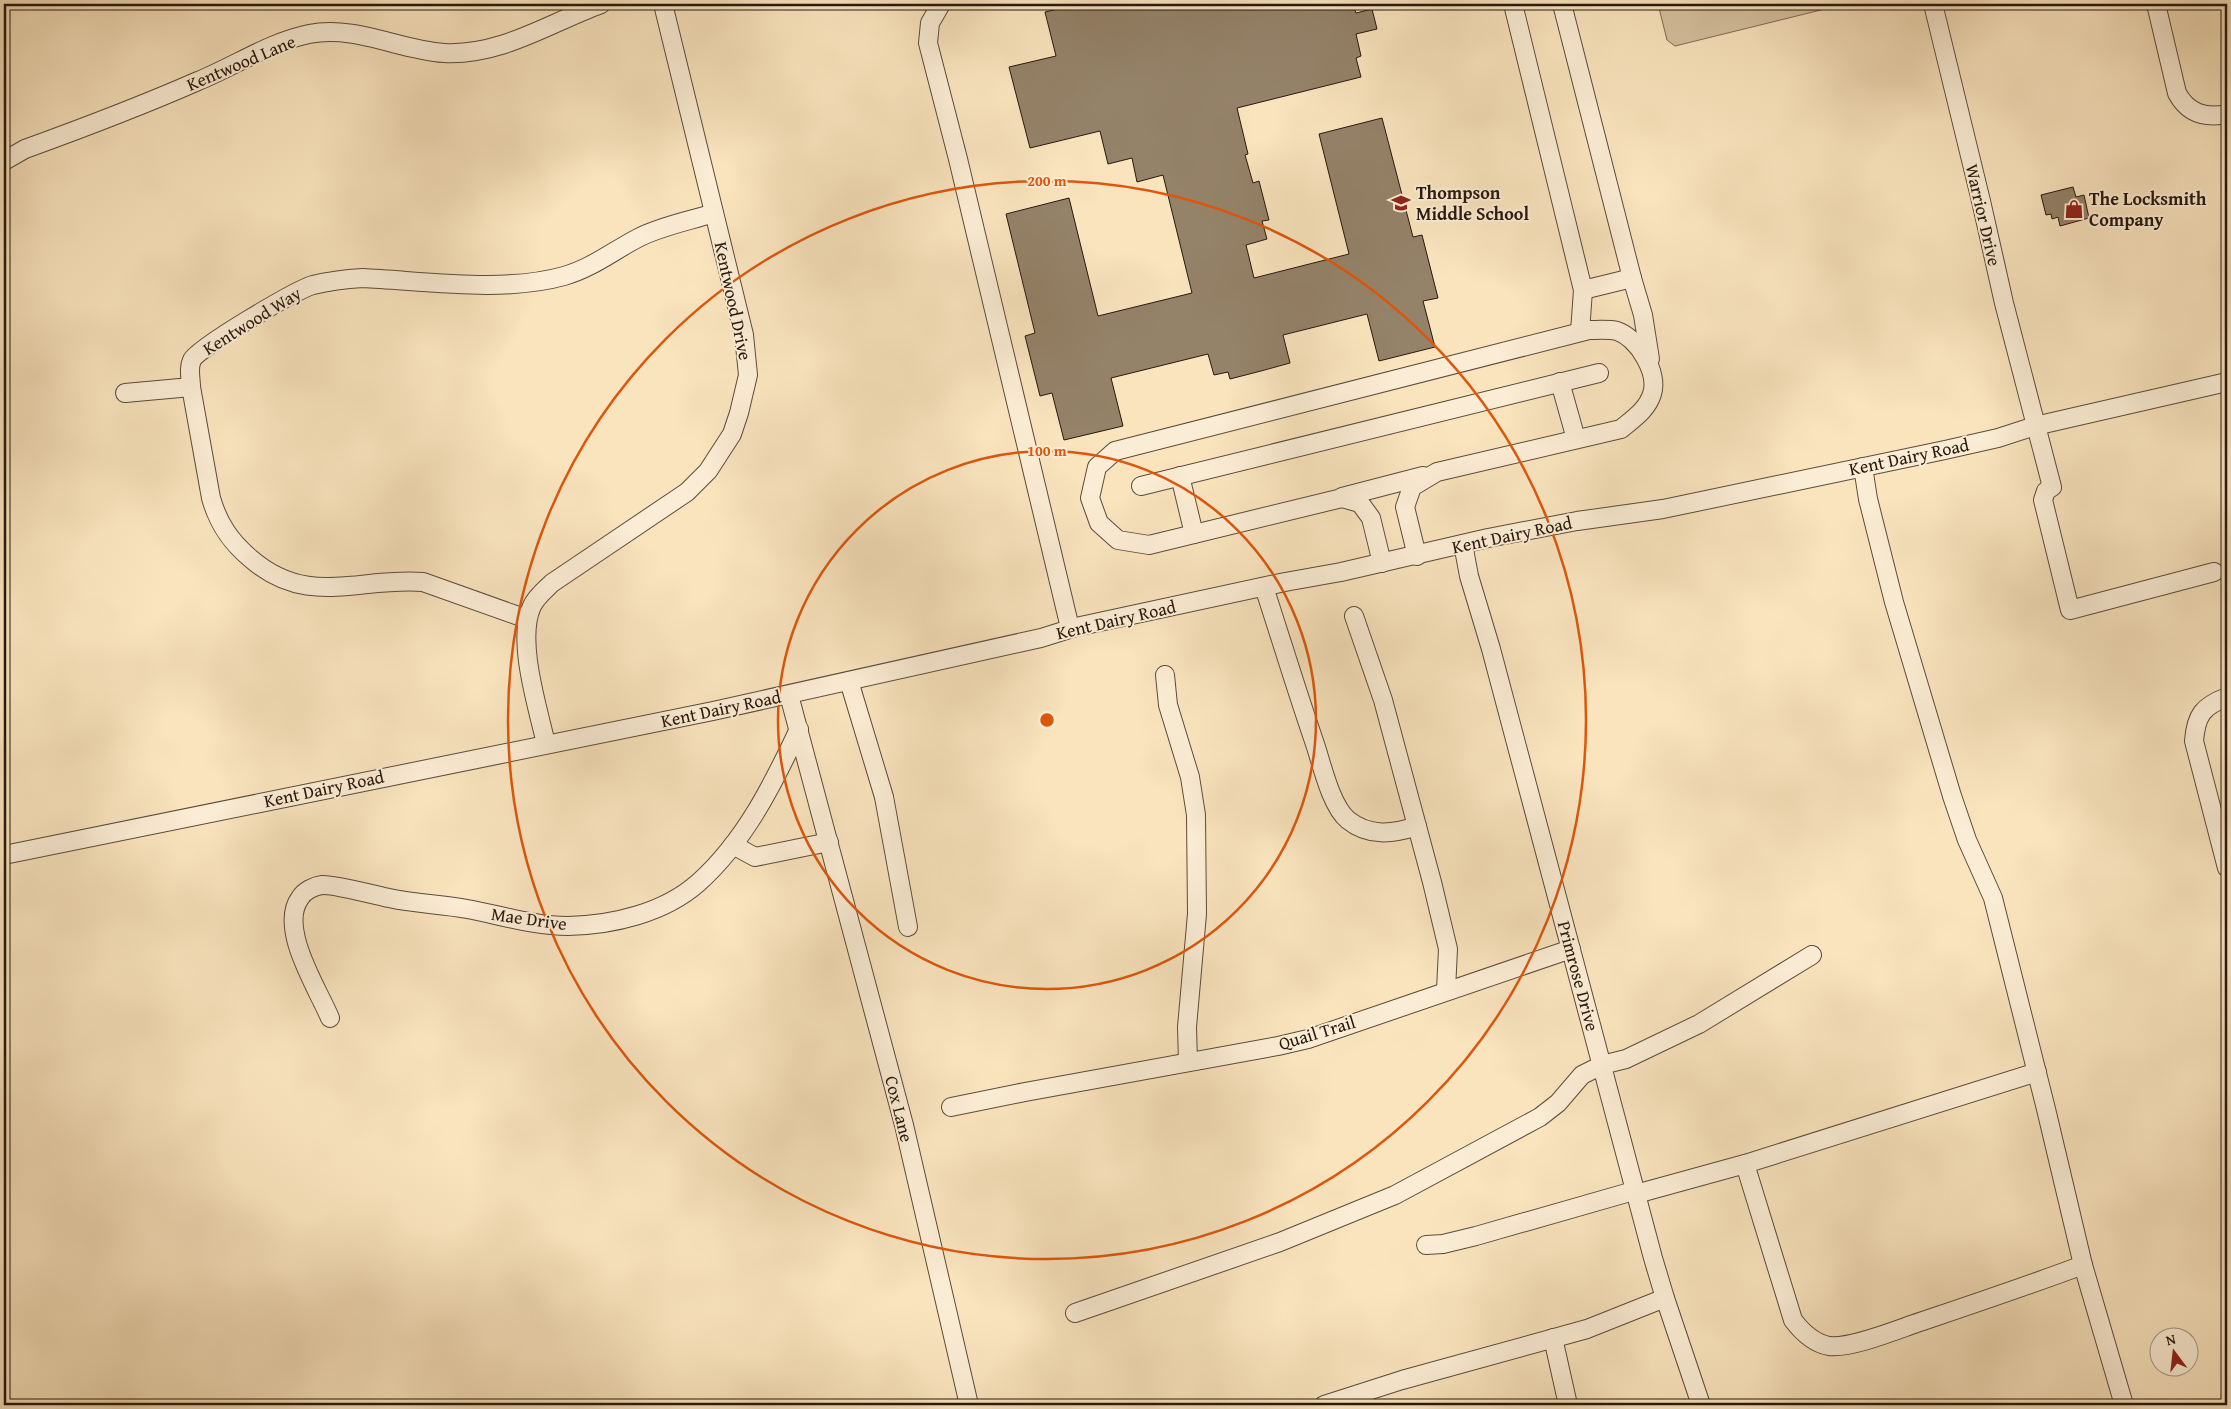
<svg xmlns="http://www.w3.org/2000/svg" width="2231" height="1409" font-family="'Gentium Book Plus',serif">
<rect width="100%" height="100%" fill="#f9e4be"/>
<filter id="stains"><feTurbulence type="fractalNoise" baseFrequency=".004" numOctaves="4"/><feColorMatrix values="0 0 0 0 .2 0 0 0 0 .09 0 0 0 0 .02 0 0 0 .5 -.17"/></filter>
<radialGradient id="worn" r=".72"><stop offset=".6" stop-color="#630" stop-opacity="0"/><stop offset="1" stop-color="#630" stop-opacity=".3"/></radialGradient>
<polygon fill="#d5c1a0" stroke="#7e6c56" points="1658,4 1833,4 1829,8 1675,46 1667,40"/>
<g fill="#948269" stroke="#27180c">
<polygon points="1078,4 1353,4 1356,13 1372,9 1377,29 1356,34 1361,56 1356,58 1361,77 1237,108 1248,154 1245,155 1253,183 1259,181 1269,220 1262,221 1267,239 1246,245 1254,278 1349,254 1319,134 1382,118 1413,237 1422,235 1438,298 1423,301 1435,347 1379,361 1367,314 1283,335 1290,363 1261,371 1230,379 1228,372 1214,375 1208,354 1111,378 1123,426 1064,440 1052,393 1040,396 1025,336 1035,333 1006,214 1069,198 1098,316 1192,293 1163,175 1137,182 1132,158 1108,164 1100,131 1030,148 1009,67 1056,56 1045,12"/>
<polygon points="2073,187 2076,197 2084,195 2089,218 2060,226 2058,217 2052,219 2051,214 2046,215 2041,195"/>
</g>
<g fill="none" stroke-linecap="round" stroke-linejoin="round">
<g stroke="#5c4b38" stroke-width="20">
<g id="minor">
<polyline points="941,4 930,23 928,43 958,159 1070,628"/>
<polyline points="1513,4 1583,290 1632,278 1562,4"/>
<polyline points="1933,4 1981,201 2004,303 2052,487 2046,491 2043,500 2070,610 2214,572"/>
<path d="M2156 4 2177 93C2188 114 2206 118 2227 114"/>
<path d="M4 161 25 149C83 128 141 106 198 81 235 66 270 42 309 34 356 25 399 50 444 53 501 56 549 23 601 4"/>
<polyline points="1632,278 1643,315 1650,359"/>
<polyline points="1580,332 1583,290"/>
<polyline points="1560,382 1576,439"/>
<polyline points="125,393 191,387"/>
<polyline points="1863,467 1868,499 1894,602 1952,796 1967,840 1993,898 2046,1109 2083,1265 2124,1405"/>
<polyline points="1180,476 1194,534"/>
<polyline points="1141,486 1599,373"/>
<polyline points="1342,497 1423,476"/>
<polyline points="1463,544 1469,576 1491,649 1653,1258 1665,1298 1701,1405"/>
<path d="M1382 563 1371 518 1360 503 1342 498 1149 545 1118 540 1099 523 1090 498 1097 467 1115 451 1589 330C1597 330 1609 329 1617 331 1638 338 1659 373 1652 394 1647 410 1633 419 1621 429L1437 472 1412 487 1405 507 1417 556"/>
<path d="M1264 587C1281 639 1297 692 1315 744 1322 765 1331 806 1348 820 1369 837 1393 834 1417 826"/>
<polyline points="1354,616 1383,700 1432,882 1448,949 1446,990"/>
<path d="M527 619 423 582C358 577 307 608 250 558 230 541 218 523 211 498L191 387C191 379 188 368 192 360 199 347 296 290 313 285 329 281 346 279 363 278 425 281 504 293 564 276 592 268 613 251 638 238 661 226 689 221 714 213"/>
<polyline points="1165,675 1168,705 1190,777 1196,815 1197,914 1187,1027 1188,1062"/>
<polyline points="849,681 884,797 908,927"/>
<polyline points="789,695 904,1125 969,1405"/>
<path d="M2227 697C2203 706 2196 715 2194 741L2227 868"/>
<path d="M546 744C538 708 516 640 532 606 536 597 545 590 552 583L687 492 708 471 732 434 739 413 748 375 744 335 663 4"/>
<polyline points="733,845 755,857 829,842"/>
<polyline points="4,855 713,711 1041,638 1076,627 1285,582 1341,572 1488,538 1577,521 1663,509 1945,450 1998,438 2035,426 2227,382"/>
<path d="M330 1018C318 989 278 928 300 898 304 891 314 886 322 885 333 884 375 895 389 898 415 904 441 904 467 909 500 915 534 926 568 926 613 925 664 913 698 883 745 841 773 784 799 729"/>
<polyline points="951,1107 1025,1092 1278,1046 1308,1039 1571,949"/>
<path d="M1745 1164 1793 1320C1802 1332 1813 1343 1829 1346 1849 1349 1894 1331 1914 1324 1970 1305 2027 1286 2083 1265"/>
<polyline points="1426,1245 1443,1244 1476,1236 1630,1192 1636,1194 1745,1164 2037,1072"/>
<polyline points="1075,1313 1280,1242 1395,1195 1540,1117 1558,1103 1582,1075 1602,1065 1626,1059 1699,1024 1812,955"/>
<polyline points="1553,1338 1568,1405"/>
<polyline points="1324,1405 1402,1380 1587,1329 1665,1298"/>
</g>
</g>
<use href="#minor" stroke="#fbedd5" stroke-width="18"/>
</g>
<g fill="none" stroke="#de560c" stroke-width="2.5">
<circle cx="1047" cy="720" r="269"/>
<circle cx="1047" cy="720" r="539"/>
</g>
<defs>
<g id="school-bare" transform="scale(1.5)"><path d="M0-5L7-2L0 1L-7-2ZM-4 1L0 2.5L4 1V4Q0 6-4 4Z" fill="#8f2418" stroke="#fbedd5" stroke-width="2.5" paint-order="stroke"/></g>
<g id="shop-bare" transform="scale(1.5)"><path d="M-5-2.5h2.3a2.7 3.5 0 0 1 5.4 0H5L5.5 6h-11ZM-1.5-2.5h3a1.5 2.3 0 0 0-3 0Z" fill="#8f2418" stroke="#fbedd5" stroke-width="2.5" paint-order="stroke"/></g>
</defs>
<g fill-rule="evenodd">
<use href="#school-bare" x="1401" y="203"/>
<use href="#shop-bare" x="2074" y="209"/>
</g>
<g text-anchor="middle" stroke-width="4" stroke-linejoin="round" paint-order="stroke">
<g font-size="18" fill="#27180c" stroke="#fbedd5">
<text transform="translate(241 63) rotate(-23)" y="6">Kentwood Lane</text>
<text transform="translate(1983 215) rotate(77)" y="6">Warrior Drive</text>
<text transform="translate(733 301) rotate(78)" y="6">Kentwood Drive</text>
<text transform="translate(252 321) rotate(-32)" y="6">Kentwood Way</text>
<text transform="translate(1909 457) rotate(-12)" y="6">Kent Dairy Road</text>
<text transform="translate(1512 535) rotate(-12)" y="6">Kent Dairy Road</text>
<text transform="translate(1116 620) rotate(-13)" y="6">Kent Dairy Road</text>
<text transform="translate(721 709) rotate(-12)" y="6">Kent Dairy Road</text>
<text transform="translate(324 789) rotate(-12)" y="6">Kent Dairy Road</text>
<text transform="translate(529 919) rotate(8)" y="6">Mae Drive</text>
<text transform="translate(1578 976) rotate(75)" y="6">Primrose Drive</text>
<text transform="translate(1317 1033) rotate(-17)" y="6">Quail Trail</text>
<text transform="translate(899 1109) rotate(76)" y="6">Cox Lane</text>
</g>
<g font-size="18" font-weight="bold" fill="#27180c" stroke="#fbedd5" text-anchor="start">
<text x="1416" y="199">Thompson<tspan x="1416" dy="21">Middle School</tspan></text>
<text x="2089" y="205">The Locksmith<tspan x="2089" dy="21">Company</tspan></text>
</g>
</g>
<circle cx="1047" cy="720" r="8" fill="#de560c" stroke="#fbedd5" stroke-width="2.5"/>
<g font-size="15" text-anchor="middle" font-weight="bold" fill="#de560c" stroke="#fbedd5" stroke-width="4" stroke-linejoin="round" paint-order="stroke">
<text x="1047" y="186">200 m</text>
<text x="1047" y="456">100 m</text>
</g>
<rect width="2231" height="1409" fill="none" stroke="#f9e4be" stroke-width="20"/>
<rect x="5" y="5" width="2221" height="1399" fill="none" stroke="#27180c" stroke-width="2.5"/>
<rect x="10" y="10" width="2211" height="1389" fill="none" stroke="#27180c"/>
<g transform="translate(2174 1352) rotate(345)"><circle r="24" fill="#fbedd5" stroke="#a69885"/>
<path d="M0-4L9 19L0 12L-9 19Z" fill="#8f2418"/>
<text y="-8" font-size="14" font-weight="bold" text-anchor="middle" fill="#27180c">N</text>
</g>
<rect width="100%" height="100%" filter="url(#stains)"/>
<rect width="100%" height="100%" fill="url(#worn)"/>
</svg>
